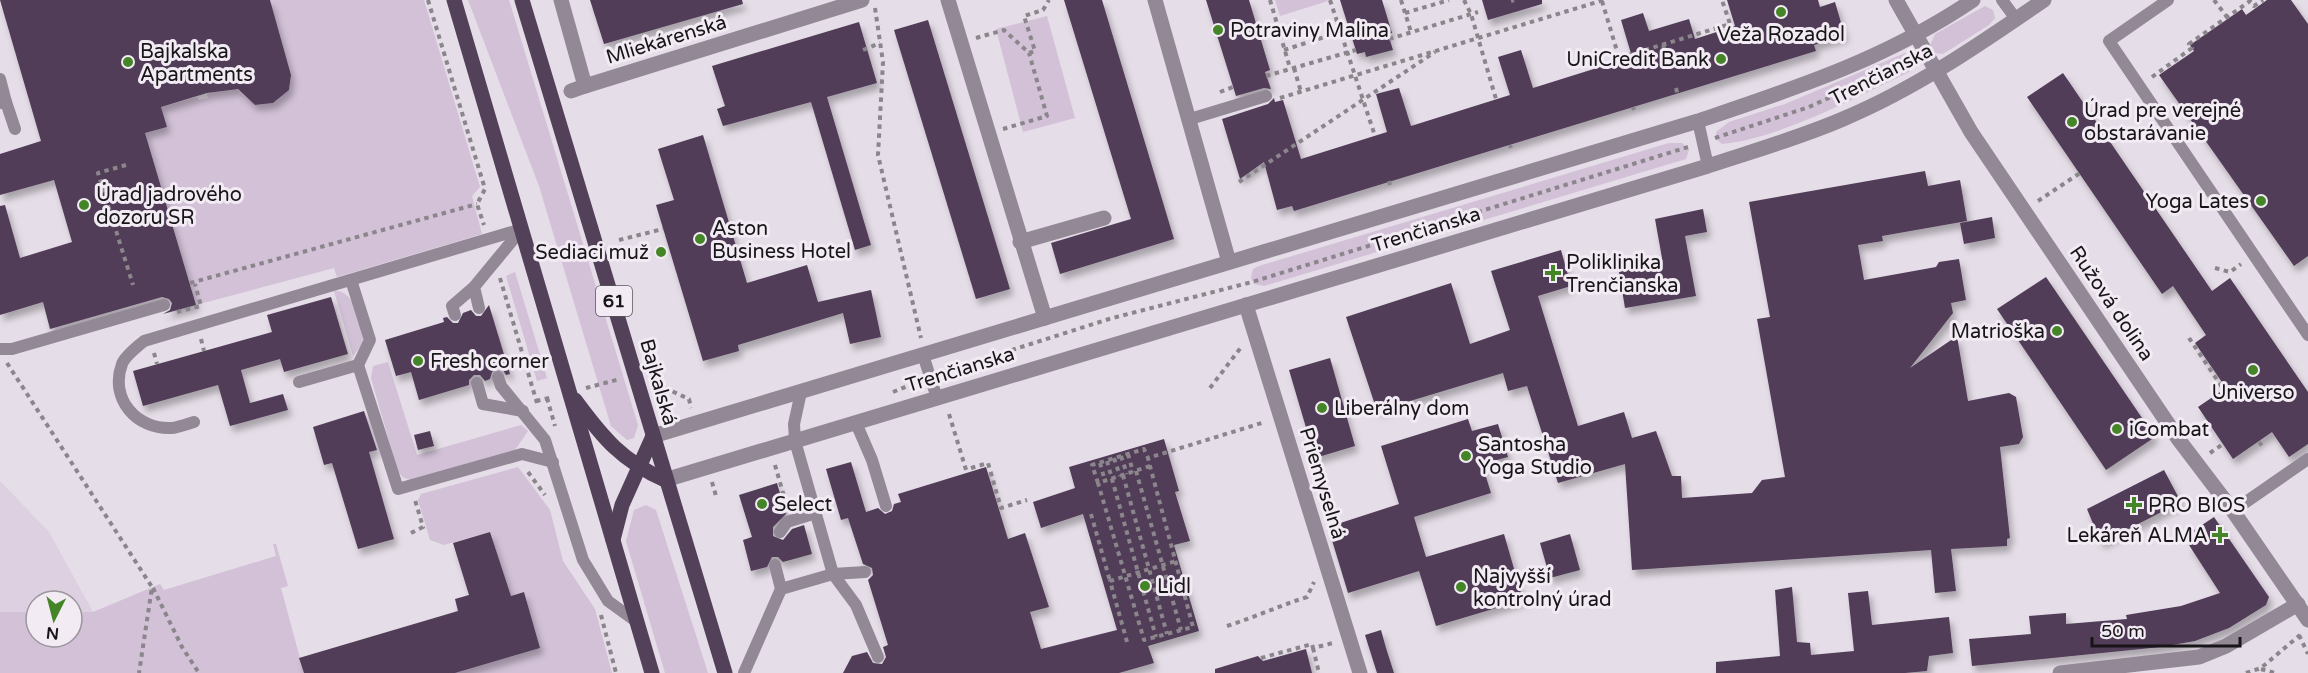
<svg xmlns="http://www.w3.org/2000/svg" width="2308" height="673" font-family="'Varela Round',sans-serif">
<defs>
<filter id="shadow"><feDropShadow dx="3.5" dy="6" stdDeviation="3" flood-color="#0004"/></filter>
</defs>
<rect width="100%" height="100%" fill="#e5dde7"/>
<polygon fill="#ddd0e1" points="0,481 49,532 93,612 72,612 72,601 36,601 36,612 0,612"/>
<g fill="#d2c1d7">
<polygon points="270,0 424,0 480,187 472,196 482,234 337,277 334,268 196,305 145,133 167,127 161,107 197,97 199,100 208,98 207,94 233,86 255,105 273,103 289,90 291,75"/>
<polygon points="468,0 509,0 638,425 634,438 627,440 611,426 539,186"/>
<polygon points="1275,0 1327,0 1328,1 1280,16"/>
<polygon points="1985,6 1993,10 1995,18 1989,25 1943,54 1934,53 1929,48 1935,34"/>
<polygon points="1047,16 1075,118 1023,132 996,29"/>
<path d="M1905 53 1912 57 1913 65 1909 72C1860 96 1775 140 1722 144L1717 140 1716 132 1729 122 1785 104Z"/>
<polygon points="1669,143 1682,143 1689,150 1686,159 1264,286 1254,284 1251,278 1253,269 1259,266"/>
<polygon points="515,272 547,378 537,381 506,276"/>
<path d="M334 291C356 290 358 321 364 337L363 344 353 356Z"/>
<polygon points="388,362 417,455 521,425 528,431 515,450 411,480 404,478 398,472 371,378 373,366"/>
<polygon points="518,467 550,510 563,561 595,609 612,673 455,673 540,648 524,592 511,596 490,532 444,545 430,540 418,500 421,494"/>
<polygon points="646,505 656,510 708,673 665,673 626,541 634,510"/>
<polygon points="273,544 276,544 288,586 281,588 304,673 0,673 0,612 36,612 36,637 72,637 72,612 93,612 160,584 164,590 276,556"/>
</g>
<g fill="#513c58" filter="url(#shadow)">
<polygon points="0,0 270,0 291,75 289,90 273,103 255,105 238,89 207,93 161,107 167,127 145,133 196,305 163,314 170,310 172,303 169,299 162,297 50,329 43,302 0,315 0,206 5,205 20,258 72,242 54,180 0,195 0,154 41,141"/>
<polygon points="590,0 742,0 743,4 604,44"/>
<polygon points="1064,0 1102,0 1174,239 1060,274 1051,243 1131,219"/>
<polygon points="1206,0 1249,0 1270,70 1265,72 1271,89 1264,88 1236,96"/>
<polygon points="1340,0 1382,0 1392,33 1388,34 1393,50 1366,57 1365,52 1357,54"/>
<polygon points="1482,0 1542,0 1542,4 1488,20"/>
<polygon points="1727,0 1818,0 1820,7 1835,2 1845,36 1814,45 1816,51 1294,211 1292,206 1277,210 1264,162 1240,179 1222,119 1268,104 1274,98 1275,102 1283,100 1301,159 1387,132 1376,94 1399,88 1411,126 1510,95 1498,57 1521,50 1533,88 1632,57 1621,20 1643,13 1649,31 1689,19 1695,39 1735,26"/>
<polygon points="2267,0 2291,0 2308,24 2308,256 2294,266 2159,75 2194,51 2190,45 2242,9 2246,15"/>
<polygon points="928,20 1010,289 976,299 894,30"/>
<polygon points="859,22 877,83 827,97 871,245 855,250 811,102 723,126 717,109 725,106 712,66"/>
<polygon points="2063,73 2212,291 2230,278 2308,392 2308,444 2289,457 2272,432 2233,459 2198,407 2226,388 2195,343 2206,335 2173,286 2162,294 2027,97"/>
<polygon points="703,135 747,283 807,265 818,302 871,290 881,337 850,344 843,313 738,345 739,351 703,361 656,205 674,200 658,149"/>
<polygon points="1925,171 1928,186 1960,180 1967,221 1882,236 1883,241 1858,245 1864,280 1936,267 1939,262 1959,259 1966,300 1951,303 1953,313 1910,368 1957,336 1968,401 2009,393 2016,397 2023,437 2019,444 2000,447 2010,538 2007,539 2007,546 1951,549 1956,591 1935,593 1931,550 1632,570 1625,464 1558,483 1527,386 1508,391 1503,373 1377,411 1346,317 1451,283 1470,344 1510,330 1491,271 1561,250 1571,286 1538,296 1578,426 1624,412 1632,438 1656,431 1672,476 1681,476 1682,498 1752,493 1762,480 1785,477 1757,319 1770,317 1749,202"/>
<polygon points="1703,209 1707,232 1685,236 1696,296 1625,308 1618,266 1662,258 1655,219"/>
<polygon points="1992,217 1995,238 1964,244 1960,223"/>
<polygon points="2046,277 2155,437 2106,470 1997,309"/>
<polygon points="331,297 348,354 284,372 280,359 241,370 250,403 283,394 288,410 230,426 218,385 143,406 133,371 272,332 267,315"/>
<polygon points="489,305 510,374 506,375 503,370 496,369 492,372 490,379 485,381 480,375 474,375 469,380 469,385 419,400 411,372 396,376 385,340 444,322 443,318 447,317 453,323 458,323 463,313 471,310 476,316 481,316"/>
<polygon points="1330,358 1355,446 1315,458 1289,370"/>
<polygon points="364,411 377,450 369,452 394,539 358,549 332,463 324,465 313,427"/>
<polygon points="1468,419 1472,431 1498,424 1508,457 1482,464 1491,493 1414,517 1426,557 1504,534 1523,600 1436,626 1419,571 1348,593 1328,527 1399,504 1381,446"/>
<polygon points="430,431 434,446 418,450 414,435"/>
<polygon points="1164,439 1179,491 1175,492 1190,541 1174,545 1199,631 1148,646 1154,663 1119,673 843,673 852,656 867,652 873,663 882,664 886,657 883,647 888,645 868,580 873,575 872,568 863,564 848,518 841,520 826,469 851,462 866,512 878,508 885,514 892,511 894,504 901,502 898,494 986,467 1008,539 1025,533 1049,607 1030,612 1041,649 1117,630 1083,514 1041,528 1033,502 1075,488 1069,467"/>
<polygon points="2164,470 2181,502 2101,543 2087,509"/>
<polygon points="777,483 786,514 773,527 773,536 783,540 792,529 804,525 812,554 783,562 778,557 772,557 767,567 751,571 743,540 752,537 739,495"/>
<polygon points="2214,517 2269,597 2266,605 2229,628 2195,641 2161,647 1972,666 1969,639 2031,634 2029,616 2066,613 2066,624 2127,619 2126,615 2181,606 2220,593 2189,545 2195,540 2190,533"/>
<polygon points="490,532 511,596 524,592 540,648 455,673 304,673 299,658 458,611 455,599 469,595 453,543"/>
<polygon points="1570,534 1580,570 1550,578 1540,543"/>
<polygon points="1792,587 1797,642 1810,643 1811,655 1854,651 1848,593 1868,591 1872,625 1949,617 1953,653 1929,656 1927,671 1905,673 1716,673 1716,662 1780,656 1775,590"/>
<polygon points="1381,630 1386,648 1394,673 1377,673 1365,635"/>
<polygon points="1306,649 1312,673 1215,673 1215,669 1258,656 1263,661"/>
</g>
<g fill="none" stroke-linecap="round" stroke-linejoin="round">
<g stroke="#8b858c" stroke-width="4" stroke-dasharray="4.5 4.5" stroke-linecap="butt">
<polyline points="428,0 485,189 477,204 484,225"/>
<polyline points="1270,0 1290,68"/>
<polyline points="1330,0 1375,136"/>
<polyline points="1401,0 1411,32"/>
<polyline points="1464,0 1471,14 1496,99"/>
<polyline points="2214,0 2227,17"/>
<polyline points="1511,1 1514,0"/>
<polyline points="1602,1 1620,61"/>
<polyline points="875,8 883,62 878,155 921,338"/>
<polyline points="1405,13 1449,0"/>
<polyline points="976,38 1004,30 1029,53 1035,51 1024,16 1043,10 1049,0"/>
<polyline points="1389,39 1478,12"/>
<polyline points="1663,45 1666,54"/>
<polyline points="863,50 880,43"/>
<polyline points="1284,50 1340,32"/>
<polyline points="1619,58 1730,24 1722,0"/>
<polyline points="1294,68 1301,92"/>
<polyline points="1266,76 1356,50"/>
<polyline points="2152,77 2192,48 2189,44 2250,1 2254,6 2263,0"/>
<polyline points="1676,88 1678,96"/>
<polyline points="1220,92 1233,87"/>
<polyline points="1280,98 1604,0"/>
<polyline points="1633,107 1634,110"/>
<polyline points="1003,129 1047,116 1029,53"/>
<polyline points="1715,138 1809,107 1912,60"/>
<polyline points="1510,145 1511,148"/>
<polyline points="126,165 98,173 133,285"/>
<polyline points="1389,181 1390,185"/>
<polyline points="1239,182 1435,52"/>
<polyline points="2038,201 2080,173"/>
<polyline points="619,240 663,229"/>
<polyline points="2215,268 2230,272 2241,264"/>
<polyline points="500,278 537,403"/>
<polyline points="190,283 477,204"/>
<polyline points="177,312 201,306 195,284"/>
<polyline points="2189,338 2224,390"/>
<polyline points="201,339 204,351"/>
<polyline points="154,353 157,364"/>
<polyline points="7,363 152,587 139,673"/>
<polyline points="650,370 656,369 663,387 689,399 691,408"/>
<polyline points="943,372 1109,319 1252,282 1688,147"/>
<polyline points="586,388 620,379"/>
<polyline points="1210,388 1242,346"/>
<polyline points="893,392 917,382"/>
<polyline points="547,398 555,426"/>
<polyline points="536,401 553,397"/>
<polyline points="949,414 967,473"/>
<polyline points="2196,431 2208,423"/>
<polyline points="2259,442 2263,447"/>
<polyline points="2210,453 2223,444"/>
<polyline points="1128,454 1133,472"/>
<polyline points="1121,456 1127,474"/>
<polyline points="1114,458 1120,476"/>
<polyline points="1107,461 1156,637"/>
<polyline points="1100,463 1105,481"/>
<polyline points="775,465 787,507"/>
<polyline points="1150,466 1098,483 1144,640 1193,627 1150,466 1148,458 1265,422"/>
<polyline points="971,468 988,463 1001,508 1027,500"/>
<polyline points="1136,471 1181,630"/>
<polyline points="528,472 545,495"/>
<polyline points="1123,475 1167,634"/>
<polyline points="712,482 716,496"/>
<polyline points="1098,483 1092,465 1144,449 1148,458"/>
<polyline points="1330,513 1336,524"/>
<polyline points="1091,514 1110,581"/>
<polyline points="411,533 423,527 415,500"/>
<polyline points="153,588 182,647 199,673"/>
<polyline points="601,615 616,673"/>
<path d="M1227 626C1255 617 1279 606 1307 597L1314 582"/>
<polyline points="2299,635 2308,654"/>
<polyline points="1127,642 1110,581 1176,561"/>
<polyline points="1313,648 1319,673"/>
<polyline points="1261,658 1312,644 1313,648 1333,643"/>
<polyline points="2261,669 2275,673"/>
<polyline points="2246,673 2261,668 2300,635"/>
</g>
<g stroke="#928896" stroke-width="12">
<polyline points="2002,0 2016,19"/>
<polyline points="2168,0 2109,41 2308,335"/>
<polyline points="0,79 6,102 0,103"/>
<polyline points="6,102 15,129"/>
<polyline points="1190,119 1266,96"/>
<polyline points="1698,121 1708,166"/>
<polyline points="479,308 474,287 521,230"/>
<polyline points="455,315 452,306 474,287"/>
<polyline points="0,349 12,349 164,305"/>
<polyline points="923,355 937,398"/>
<polyline points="358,365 398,489 522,454 553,462"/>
<polyline points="498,377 501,386 545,440 583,560 608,601 637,622"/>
<polyline points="299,382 358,365 370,340 351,280"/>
<polyline points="477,383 483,404 523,411"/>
<polyline points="801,392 794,424 795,441 833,574 865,572"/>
<path d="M194 422C187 424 179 427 172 428 137 430 109 399 122 364 125 356 137 347 144 341L522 229"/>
<polyline points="856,423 872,460 886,506"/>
<polyline points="2233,511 2308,459"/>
<polyline points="780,532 787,522 816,513"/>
<polyline points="775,565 781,589"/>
<polyline points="744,673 781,589 833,574 856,605 878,657"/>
</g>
<g stroke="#928896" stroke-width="15">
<polyline points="561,0 585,86 862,0"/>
<polyline points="948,0 1045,318"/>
<polyline points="1155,0 1229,262"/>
<polyline points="1896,0 1971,132 2179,440 2233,511 2308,620"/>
<polyline points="571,91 585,86"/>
<polyline points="1020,242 1104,218"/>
<polyline points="1246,305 1360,673"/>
<path d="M653 436 1698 121C1796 88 1886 59 1973 0"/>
<path d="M665 480 1708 166C1753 151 1799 138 1843 119 1915 89 1980 44 2044 0"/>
<polyline points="2060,673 2199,657 2226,646 2298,604"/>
</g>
<g stroke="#534159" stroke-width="15">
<polyline points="454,0 652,673"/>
<polyline points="522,0 725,673"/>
<path d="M575 400C603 438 622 461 665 480"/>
<polyline points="613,540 622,505 653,436"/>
</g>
</g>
<g fill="#448627" stroke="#f2ebf4" stroke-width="2">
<circle cx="1781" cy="12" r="6"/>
<circle cx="1218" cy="30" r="6"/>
<circle cx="1721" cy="59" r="6"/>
<circle cx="128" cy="62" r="6"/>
<circle cx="2072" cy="122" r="6"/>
<circle cx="2261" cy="201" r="6"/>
<circle cx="84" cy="205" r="6"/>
<circle cx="700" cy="239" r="6"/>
<circle cx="661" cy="252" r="6"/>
<path d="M1550 264h6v6h6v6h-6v6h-6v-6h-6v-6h6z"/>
<circle cx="2057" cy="331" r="6"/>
<circle cx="418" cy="361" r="6"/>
<circle cx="2253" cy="370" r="6"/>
<circle cx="1322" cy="408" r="6"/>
<circle cx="2117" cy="429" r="6"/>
<circle cx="1466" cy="456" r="6"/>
<circle cx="762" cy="504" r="6"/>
<path d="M2131 496h6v6h6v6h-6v6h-6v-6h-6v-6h6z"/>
<path d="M2217 526h6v6h6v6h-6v6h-6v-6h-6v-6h6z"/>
<circle cx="1145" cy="586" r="6"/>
<circle cx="1461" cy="587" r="6"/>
</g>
<g text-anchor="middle" stroke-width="6" stroke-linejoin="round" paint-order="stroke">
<rect fill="#f2ebf4" stroke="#59555a" stroke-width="1.5" x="596" y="286" width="36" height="30" rx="4.5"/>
<g font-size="18" font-weight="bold" fill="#181518">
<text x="614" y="307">61</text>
</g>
<g font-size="20" fill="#181518" stroke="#f2ebf4" text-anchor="start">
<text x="1230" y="37">Potraviny Malina</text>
<text x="1781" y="41" text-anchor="middle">Veža Rozadol</text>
<text x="140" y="58">Bajkalska<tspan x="140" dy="23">Apartments</tspan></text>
<text x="1709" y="66" text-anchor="end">UniCredit Bank</text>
<text x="2084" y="117">Úrad pre verejné<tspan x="2084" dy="23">obstarávanie</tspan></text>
<text x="96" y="201">Úrad jadrového<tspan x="96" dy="23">dozoru SR</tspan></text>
<text x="2249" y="208" text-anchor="end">Yoga Lates</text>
<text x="712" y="235">Aston<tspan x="712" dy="23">Business Hotel</tspan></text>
<text x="649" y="259" text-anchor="end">Sediaci muž</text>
<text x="1566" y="269">Poliklinika<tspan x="1566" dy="23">Trenčianska</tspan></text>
<text x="2045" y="338" text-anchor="end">Matrioška</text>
<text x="430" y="368">Fresh corner</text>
<text x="2253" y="399" text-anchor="middle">Universo</text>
<text x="1334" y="415">Liberálny dom</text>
<text x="2129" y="436">iCombat</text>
<text x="1478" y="451">Santosha<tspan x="1478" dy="23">Yoga Studio</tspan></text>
<text x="774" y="511">Select</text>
<text x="2148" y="512">PRO BIOS</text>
<text x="2208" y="542" text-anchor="end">Lekáreň ALMA</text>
<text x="1473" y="583">Najvyšší<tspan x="1473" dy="23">kontrolný úrad</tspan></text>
<text x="1157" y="593">Lidl</text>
</g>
<g font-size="20" fill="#181518" stroke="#f2ebf4">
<text transform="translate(666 39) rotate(-17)" y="7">Mliekárenská</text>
<text transform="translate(1881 74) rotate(-27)" y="7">Trenčianska</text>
<text transform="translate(1426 229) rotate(-17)" y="7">Trenčianska</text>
<text transform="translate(2112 303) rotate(56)" y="7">Ružová dolina</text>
<text transform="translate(960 369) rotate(-17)" y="7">Trenčianska</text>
<text transform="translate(659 382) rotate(74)" y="7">Bajkalská</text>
<text transform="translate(1323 483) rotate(73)" y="7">Priemyselná</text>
</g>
</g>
<g transform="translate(54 619) rotate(186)"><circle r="28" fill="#f2ebf4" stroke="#9b959c" stroke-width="1.5"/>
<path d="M0-4.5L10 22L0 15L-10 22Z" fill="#448627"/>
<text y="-9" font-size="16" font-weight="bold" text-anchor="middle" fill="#181518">N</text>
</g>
<path d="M2092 637v9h148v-9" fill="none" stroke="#181518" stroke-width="3"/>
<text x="2101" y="637" font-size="18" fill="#181518" stroke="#f2ebf4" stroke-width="4.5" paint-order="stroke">50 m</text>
</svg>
